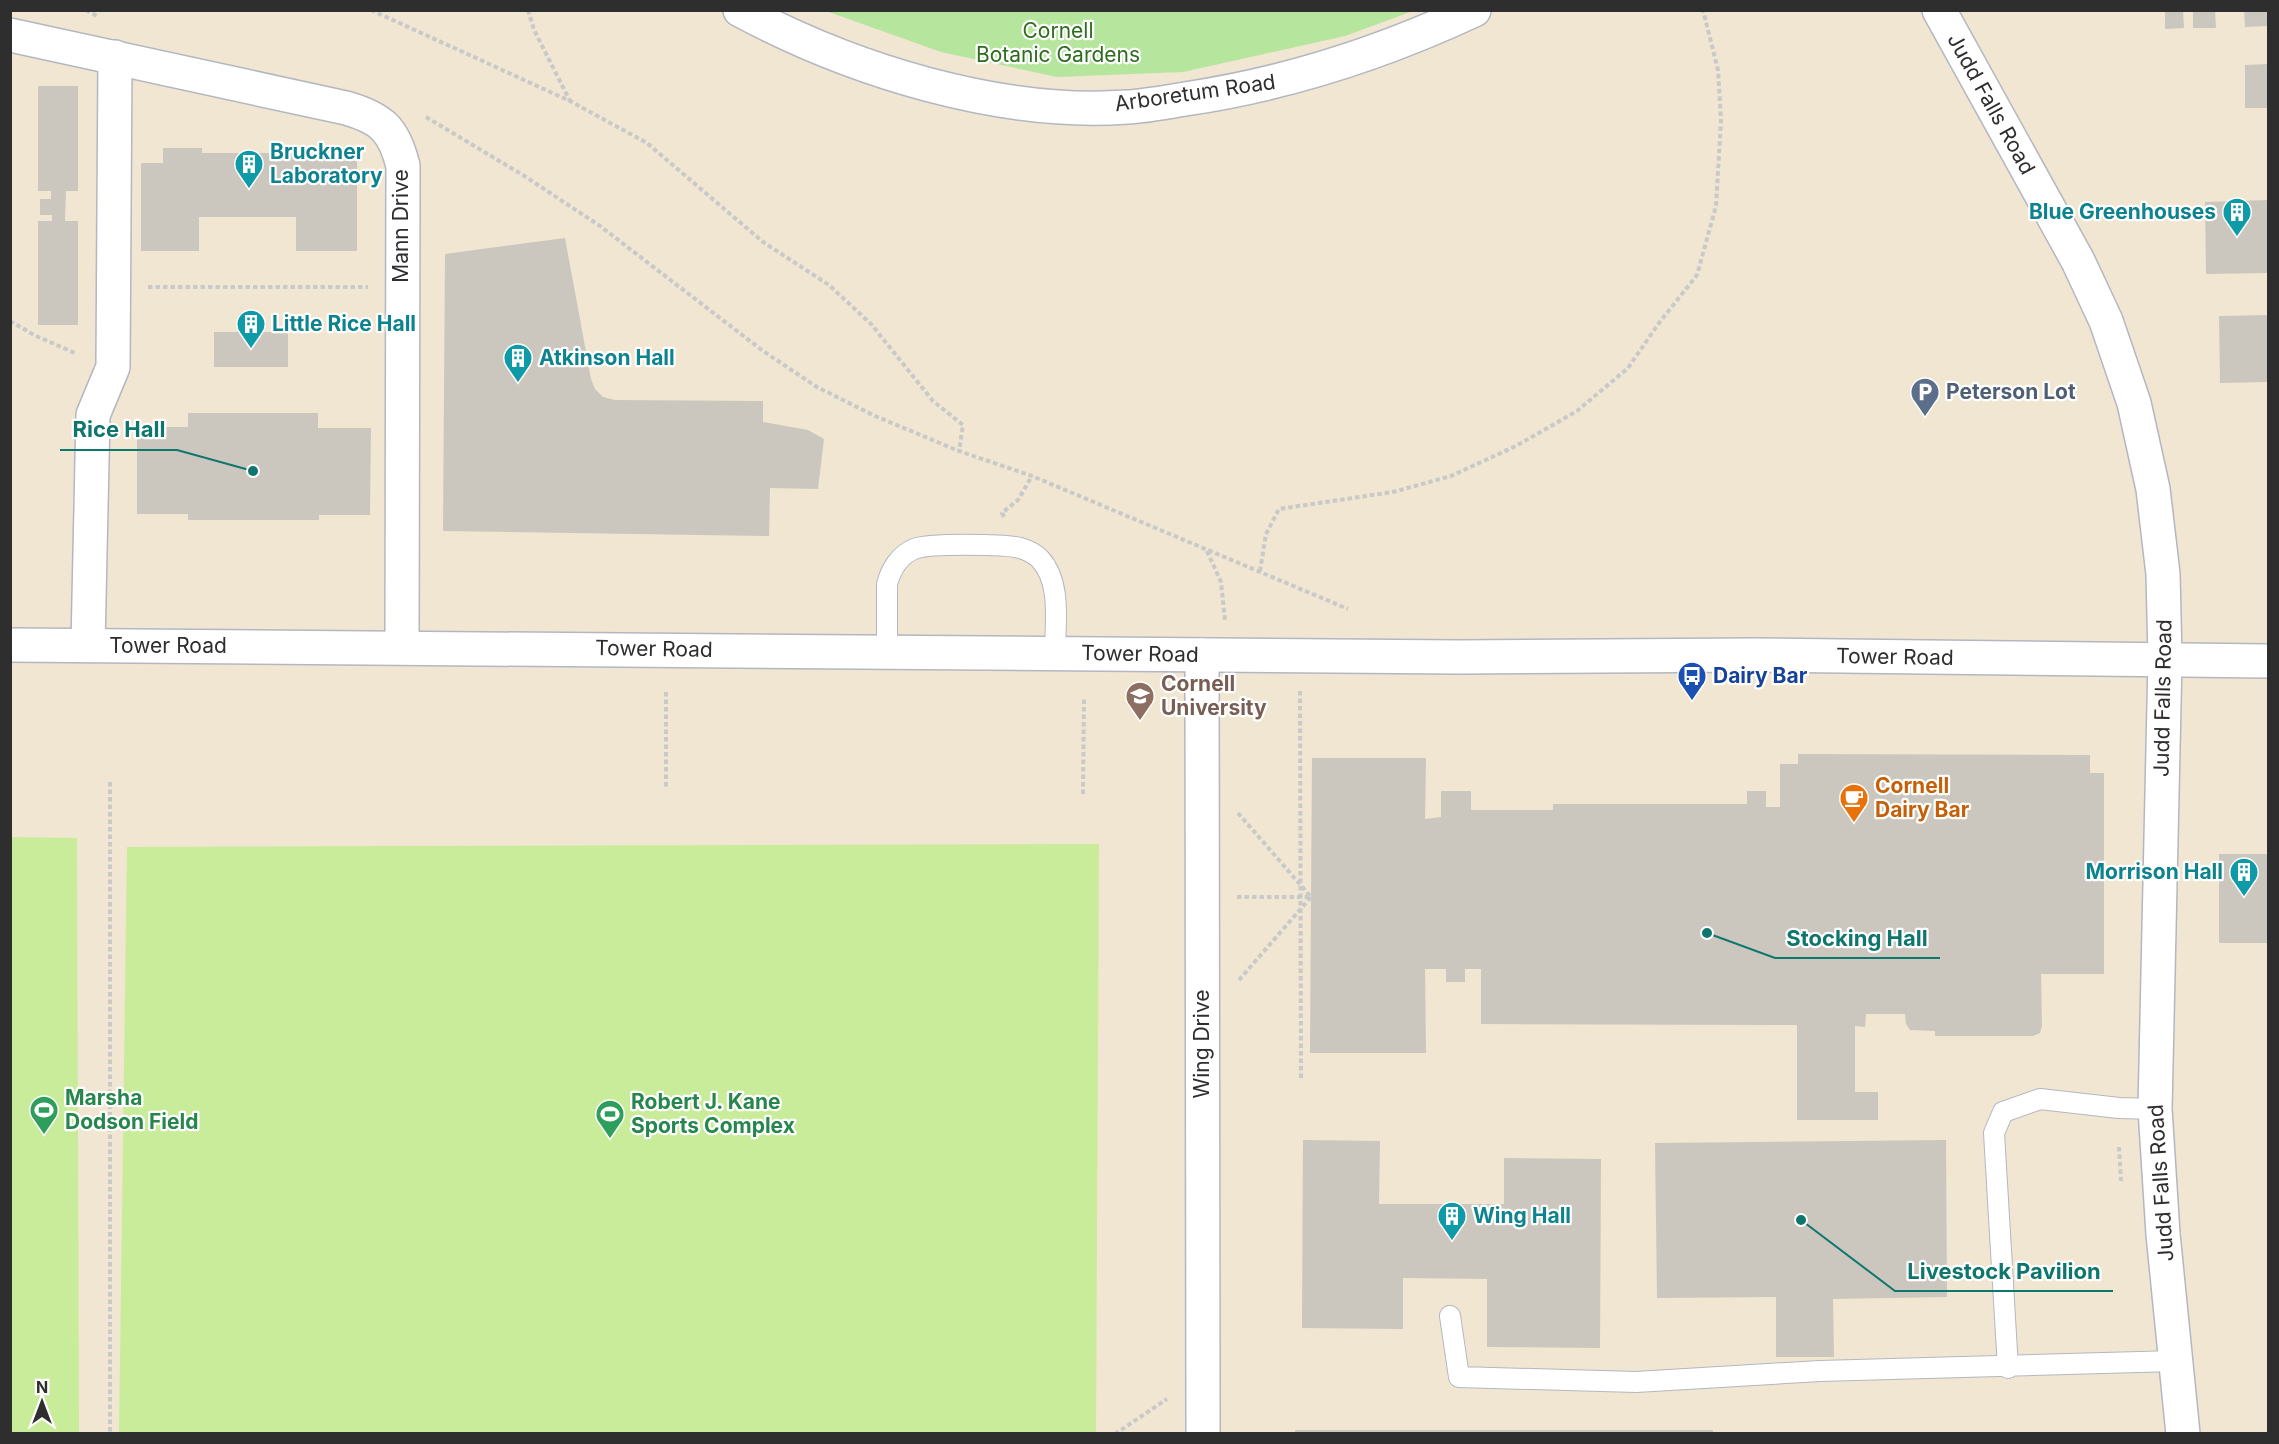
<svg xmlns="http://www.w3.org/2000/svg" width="2279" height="1444" font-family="Inter,sans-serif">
<rect width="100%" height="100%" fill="#efe9e1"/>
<rect fill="#f0e6d1" x="11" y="11" width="2257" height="1422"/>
<polygon fill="#b6e59e" points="826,11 826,10 1413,11 1345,36 1183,72 1057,77 941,52"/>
<g fill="#c9ec9a">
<polygon points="11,837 77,838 79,1433 11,1433"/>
<polygon points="1099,844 1096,1433 119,1433 127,847"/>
</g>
<g fill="#cbc7bf">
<polygon points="2165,10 2183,10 2184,28 2165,29"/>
<polygon points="2193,10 2215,10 2216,28 2193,28"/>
<polygon points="2244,10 2268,10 2268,26 2245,27"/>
<polygon points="2268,64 2268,108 2245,108 2245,65"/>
<polygon points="38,86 78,86 78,191 66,191 65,221 78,221 78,325 38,325 38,221 52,221 52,215 40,215 40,199 51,199 51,191 38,191"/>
<polygon points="163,148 202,148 202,153 297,153 297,148 336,148 336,161 357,161 357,251 296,251 296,217 199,217 199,251 141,251 141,163 163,163"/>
<polygon points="2268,200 2268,273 2206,274 2205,202"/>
<polygon points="565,238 591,379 595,389 603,397 615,400 763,401 763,422 808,430 824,439 818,489 770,488 769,536 443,531 445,254"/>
<polygon points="2268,315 2268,382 2220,383 2219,316"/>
<rect x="214" y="332" width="74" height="35"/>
<polygon points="188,413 318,413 318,428 371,428 370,515 319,515 319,520 188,520 188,514 137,514 137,427 188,427"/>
<polygon points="1798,754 2090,755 2090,773 2104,773 2104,974 2041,974 2042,1026 2040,1033 2033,1036 1935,1036 1935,1031 1910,1030 1906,1024 1905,1014 1866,1014 1865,1027 1855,1026 1855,1092 1878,1092 1878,1120 1797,1120 1797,1025 1481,1024 1481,969 1465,969 1465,982 1446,982 1446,969 1425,969 1426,1053 1310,1053 1312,758 1426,758 1425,819 1441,817 1441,791 1471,791 1471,810 1553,810 1553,804 1747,804 1747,791 1766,791 1766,807 1780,807 1780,764 1798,764"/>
<rect x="2219" y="854" width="49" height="89"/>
<polygon points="1303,1140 1380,1141 1379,1204 1504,1204 1504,1158 1601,1159 1600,1348 1487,1347 1487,1279 1403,1278 1403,1329 1302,1328"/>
<polygon points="1946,1140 1947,1297 1833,1299 1834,1357 1776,1357 1776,1297 1657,1298 1655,1143"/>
<rect x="1295" y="1430" width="418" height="4"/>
</g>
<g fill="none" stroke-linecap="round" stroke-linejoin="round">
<g stroke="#b4b7c1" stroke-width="22">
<g id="service">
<path d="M887 652V584C891 569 900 555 914 549 928 543 1005 544 1020 548 1027 550 1035 554 1040 559 1062 583 1055 623 1055 653"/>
<polyline points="1450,1316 1459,1377 1636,1382 1820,1371 2175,1361"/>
<polyline points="2008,1368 1994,1133 2003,1112 2040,1099 2119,1108 2155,1109"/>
</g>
</g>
<g stroke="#b4b7c1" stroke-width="36">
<g id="minor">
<path d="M740 10C852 70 999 116 1127 107 1146 106 1166 102 1185 99 1286 84 1382 53 1474 10"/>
<path d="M10 35 346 108C381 118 394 129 403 166L402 647"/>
<polyline points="88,645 93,415 113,367 115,57"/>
<polyline points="1202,655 1203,1434"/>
</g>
</g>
<g stroke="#b4b7c1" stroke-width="36">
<g id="tertiary">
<polyline points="1939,10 2078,261 2106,321 2134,403 2153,489 2163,574 2165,659 2155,1109 2163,1234 2183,1434"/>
<polyline points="10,645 1460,657 1756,655 2268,661"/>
</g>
</g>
<g stroke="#c9c9c9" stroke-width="4" stroke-dasharray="4.5 3" stroke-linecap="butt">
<polyline points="86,10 97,16"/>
<polyline points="371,10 570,101 647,143 763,242 829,285 871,324 933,401 963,425 959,451"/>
<polyline points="528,10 534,30 570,101"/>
<polyline points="426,117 526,177 600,226 763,351 817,387 875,416 959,451 1032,476 1348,609"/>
<polyline points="148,287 368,287"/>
<polyline points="10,321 34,335 77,354"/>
<polyline points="1004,517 1002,513 1018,500 1032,476"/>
<polyline points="1207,551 1221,582 1225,621"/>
<polyline points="1260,571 1266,534 1279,509 1393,492 1451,476 1516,446 1577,411 1628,368 1659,323 1697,275 1716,206 1721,120 1718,70 1703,10"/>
<polyline points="1300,691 1301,1081"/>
<polyline points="666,692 666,787"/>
<polyline points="110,782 110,1434"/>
<polyline points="1083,794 1084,697"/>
<polyline points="1238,813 1311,897"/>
<polyline points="1237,897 1311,897"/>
<polyline points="1239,980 1311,897"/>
<polyline points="2119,1147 2121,1181"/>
<polyline points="1115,1434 1167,1399"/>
</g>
<use href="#service" stroke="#fff" stroke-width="20"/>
<use href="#minor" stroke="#fff" stroke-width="33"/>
<use href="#tertiary" stroke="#fff" stroke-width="33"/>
</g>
<defs>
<g id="building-pin" transform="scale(1.5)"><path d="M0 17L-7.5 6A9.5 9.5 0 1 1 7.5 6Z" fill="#0f9aa8" stroke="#fff"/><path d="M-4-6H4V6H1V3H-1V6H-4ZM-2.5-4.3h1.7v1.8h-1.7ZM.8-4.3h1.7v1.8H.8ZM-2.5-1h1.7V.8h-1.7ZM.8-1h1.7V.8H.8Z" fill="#fff"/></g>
<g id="parking-pin" transform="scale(1.5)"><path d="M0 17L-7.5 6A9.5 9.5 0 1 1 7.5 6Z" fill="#5c6f8a" stroke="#fff"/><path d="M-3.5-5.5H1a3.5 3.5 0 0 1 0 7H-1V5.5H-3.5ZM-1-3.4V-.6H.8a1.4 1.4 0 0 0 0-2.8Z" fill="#fff"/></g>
<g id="bus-pin" transform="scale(1.5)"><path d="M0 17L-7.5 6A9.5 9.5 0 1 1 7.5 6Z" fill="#1a4fb4" stroke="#fff"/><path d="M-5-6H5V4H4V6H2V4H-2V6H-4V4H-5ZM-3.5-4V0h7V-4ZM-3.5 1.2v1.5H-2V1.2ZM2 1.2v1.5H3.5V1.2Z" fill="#fff"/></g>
<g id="university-pin" transform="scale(1.5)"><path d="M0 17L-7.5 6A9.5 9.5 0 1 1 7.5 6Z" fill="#8d6e63" stroke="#fff"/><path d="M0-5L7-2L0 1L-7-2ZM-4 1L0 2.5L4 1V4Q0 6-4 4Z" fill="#fff"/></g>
<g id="cafe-pin" transform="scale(1.5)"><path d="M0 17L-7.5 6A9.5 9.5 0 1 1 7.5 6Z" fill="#e8710a" stroke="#fff"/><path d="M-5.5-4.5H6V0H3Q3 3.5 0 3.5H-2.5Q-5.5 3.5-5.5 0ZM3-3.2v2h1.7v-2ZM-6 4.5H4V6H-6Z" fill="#fff"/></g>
<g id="stadium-pin" transform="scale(1.5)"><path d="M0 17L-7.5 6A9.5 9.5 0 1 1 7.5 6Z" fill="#2e9e5b" stroke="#fff"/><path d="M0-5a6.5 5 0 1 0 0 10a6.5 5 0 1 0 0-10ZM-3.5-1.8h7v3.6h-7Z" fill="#fff"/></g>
</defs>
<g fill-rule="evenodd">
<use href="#building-pin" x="249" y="164"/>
<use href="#building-pin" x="2237" y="212"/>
<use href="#building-pin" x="251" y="324"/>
<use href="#building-pin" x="518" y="358"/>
<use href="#parking-pin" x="1925" y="392"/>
<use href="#bus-pin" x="1692" y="676"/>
<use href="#university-pin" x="1140" y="696"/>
<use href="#cafe-pin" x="1854" y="798"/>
<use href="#building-pin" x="2244" y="872"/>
<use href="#stadium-pin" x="44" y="1110"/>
<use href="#stadium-pin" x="610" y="1114"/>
<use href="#building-pin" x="1452" y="1216"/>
</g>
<g text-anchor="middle" stroke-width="4.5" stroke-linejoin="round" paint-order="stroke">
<g font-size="21" fill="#2c6e1b" stroke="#fff">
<text x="1058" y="38">Cornell<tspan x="1058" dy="24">Botanic Gardens</tspan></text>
</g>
<g font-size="21" fill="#2e2e2e" stroke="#fff">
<text transform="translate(1195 93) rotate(-8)" y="7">Arboretum Road</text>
<text transform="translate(1991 104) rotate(61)" y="7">Judd Falls Road</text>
<text transform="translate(401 226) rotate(-90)" y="7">Mann Drive</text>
<text x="168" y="653">Tower Road</text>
<text transform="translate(654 649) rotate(1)" y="7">Tower Road</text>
<text transform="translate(1140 654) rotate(1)" y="7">Tower Road</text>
<text transform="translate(1895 657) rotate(1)" y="7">Tower Road</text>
<text transform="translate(2163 698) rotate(-89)" y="7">Judd Falls Road</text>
<text transform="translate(1202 1044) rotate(-90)" y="7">Wing Drive</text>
<text transform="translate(2161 1183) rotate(-94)" y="7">Judd Falls Road</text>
</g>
<g font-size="21" font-weight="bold" fill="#0d838f" stroke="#fff" text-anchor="start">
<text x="270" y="159">Bruckner<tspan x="270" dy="24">Laboratory</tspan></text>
<text x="2216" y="219" text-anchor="end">Blue Greenhouses</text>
<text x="272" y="331">Little Rice Hall</text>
<text x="539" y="365">Atkinson Hall</text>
<text x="2223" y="879" text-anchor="end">Morrison Hall</text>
<text x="1473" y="1223">Wing Hall</text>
</g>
<g font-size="21" font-weight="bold" fill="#4e5e75" stroke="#fff" text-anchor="start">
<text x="1946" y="399">Peterson Lot</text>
</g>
<g font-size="21" font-weight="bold" fill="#164399" stroke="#fff" text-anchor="start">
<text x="1713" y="683">Dairy Bar</text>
</g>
<g font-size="21" font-weight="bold" fill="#785e54" stroke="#fff" text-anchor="start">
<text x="1161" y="691">Cornell<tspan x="1161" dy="24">University</tspan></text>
</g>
<g font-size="21" font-weight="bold" fill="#c56008" stroke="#fff" text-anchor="start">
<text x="1875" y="793">Cornell<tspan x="1875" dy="24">Dairy Bar</tspan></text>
</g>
<g font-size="21" font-weight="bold" fill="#27864d" stroke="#fff" text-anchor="start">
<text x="65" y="1105">Marsha<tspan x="65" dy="24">Dodson Field</tspan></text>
<text x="631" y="1109">Robert J. Kane<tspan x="631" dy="24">Sports Complex</tspan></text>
</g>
</g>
<path fill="none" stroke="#0f766e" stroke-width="2" d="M253 471L177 450H60M1707 933L1775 958H1940M1801 1220L1895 1291H2113"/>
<g fill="#0f766e" stroke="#fff" stroke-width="2">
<circle cx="253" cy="471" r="6"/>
<circle cx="1707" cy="933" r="6"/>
<circle cx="1801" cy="1220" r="6"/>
</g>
<g font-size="22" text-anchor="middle" font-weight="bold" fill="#0f766e" stroke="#fff" stroke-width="4.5" stroke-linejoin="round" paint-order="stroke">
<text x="119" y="437">Rice Hall</text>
<text x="1857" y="946">Stocking Hall</text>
<text x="2004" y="1279">Livestock Pavilion</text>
</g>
<rect width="2279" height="1444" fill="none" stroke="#2e2e2e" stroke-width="24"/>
<g transform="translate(42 1402)" stroke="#ffffff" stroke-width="4.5" paint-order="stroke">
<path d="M0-4.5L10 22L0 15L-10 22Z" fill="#2e2e2e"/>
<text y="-9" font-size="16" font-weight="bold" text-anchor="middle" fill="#2e2e2e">N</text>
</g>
</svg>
